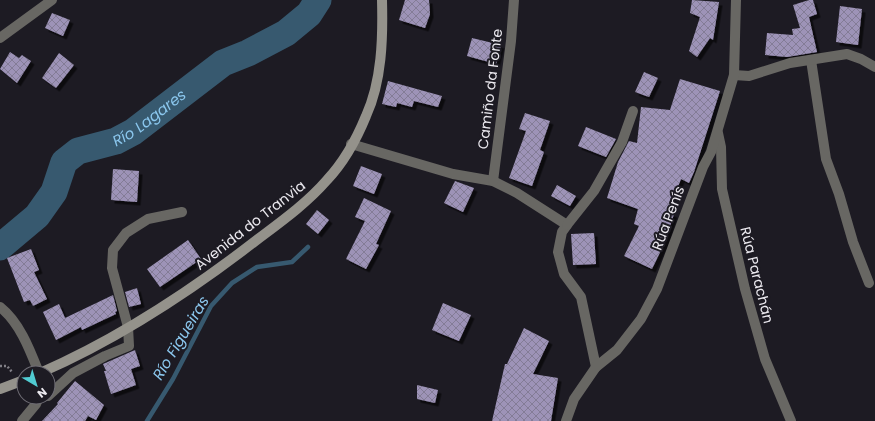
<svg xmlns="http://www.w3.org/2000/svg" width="875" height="421" font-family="Poppins,sans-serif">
<defs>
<pattern id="building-cross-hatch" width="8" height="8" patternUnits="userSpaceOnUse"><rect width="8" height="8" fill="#9d93b7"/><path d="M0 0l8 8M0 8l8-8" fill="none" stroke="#837c96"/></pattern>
<filter id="shadow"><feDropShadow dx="3.5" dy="3.5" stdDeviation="0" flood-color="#0009"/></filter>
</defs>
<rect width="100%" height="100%" fill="#1d1b23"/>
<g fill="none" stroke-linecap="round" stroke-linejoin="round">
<polyline stroke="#37596f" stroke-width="4.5" points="147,421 173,379 211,306 232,283 257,267 292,262 308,247"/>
<path stroke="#37596f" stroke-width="27" id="s1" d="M0 247 37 216 54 192 64 162 78 151 116 141 133 132 223 63 248 53 286 33 309 14 318 0"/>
</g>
<g fill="url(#building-cross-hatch)" filter="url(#shadow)">
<polygon points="405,0 429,0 430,14 425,28 399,20"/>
<polygon points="692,0 719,2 713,40 710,38 697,57 689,51 700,17 690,13"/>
<polygon points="809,0 813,0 817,14 809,17 817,52 787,57 765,55 767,33 793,35 792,29 800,28 793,5"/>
<polygon points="840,6 862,9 858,45 836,42"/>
<polygon points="52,13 70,20 63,36 45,28"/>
<polygon points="472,38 501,45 496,64 467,56"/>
<polygon points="10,52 19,58 22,55 31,61 17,83 0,69"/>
<polygon points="59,53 74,65 56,88 42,78"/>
<polygon points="644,72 658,78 649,97 635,92"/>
<polygon points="680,79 720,91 694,172 689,183 681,179 668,212 674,214 665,242 652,269 624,256 639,226 634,224 638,209 607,198 618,162 629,141 637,143 641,107 670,110"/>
<polygon points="388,81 442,96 438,107 414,101 412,107 397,103 396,107 382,104"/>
<polygon points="525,113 550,121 540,150 544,152 532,186 509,178 526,131 519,129"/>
<polygon points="586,127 616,139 606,157 578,146"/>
<polygon points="361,166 382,174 374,194 353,186"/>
<polygon points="113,169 139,171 137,202 111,200"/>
<polygon points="455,181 474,188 463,212 444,203"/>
<polygon points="557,185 576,196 570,206 551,196"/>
<polygon points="364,198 391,211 376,244 379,245 366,269 346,259 365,221 355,217"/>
<polygon points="317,210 329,220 318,234 306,224"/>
<polygon points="594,233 596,264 573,265 571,234"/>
<polygon points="188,240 201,259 160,287 147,269"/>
<polygon points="31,249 39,270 34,272 47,299 33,306 30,300 24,302 7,258"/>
<polygon points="137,288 141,304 129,307 125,292"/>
<polygon points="113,295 117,311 115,312 116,314 82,330 81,327 56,340 43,312 59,304 65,318"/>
<polygon points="443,303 471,315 459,341 432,330"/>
<polygon points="524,328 549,341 533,374 558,378 551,421 492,421 505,364 507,364"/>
<polygon points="135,350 140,366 131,369 136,385 111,394 104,371 106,371 103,364"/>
<polygon points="75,381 104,405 96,420 88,416 85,421 42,421 58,404 57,403"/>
<polygon points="417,385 438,390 435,403 417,399"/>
</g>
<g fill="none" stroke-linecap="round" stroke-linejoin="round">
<polyline stroke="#817f86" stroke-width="2.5" stroke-dasharray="2 2" stroke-linecap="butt" points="0,366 7,366 12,372"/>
<g stroke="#686763" stroke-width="10">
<polyline points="0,38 52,0"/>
<polyline points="811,60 826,159 839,194 853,242 869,283"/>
<polyline points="734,75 749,76 790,63 847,54 861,59 875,67"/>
<polyline points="718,133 721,147 722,189 745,289 765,359 791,421"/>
<polyline points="351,144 453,174 493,181 517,193 567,225 562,232 558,252 564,274 581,297 596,367"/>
<polyline points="493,181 511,41 514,0"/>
<polyline points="567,225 594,191 622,142 633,111"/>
<path d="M0 307C20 323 30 350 39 373"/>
<polyline points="48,396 73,373 105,356 129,346 128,327 112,268 113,250 126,233 148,219 182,212"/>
<polyline points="22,421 36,404 39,397"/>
<polyline points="566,421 574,399 596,367 617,350 641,319 657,289 703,167 711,152 734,75 736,0"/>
</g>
<g stroke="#94928b" stroke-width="10">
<path d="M40 373C118 339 191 291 258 239 282 221 307 203 327 180 344 162 357 138 366 116 382 81 383 38 382 0"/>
<polyline points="0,389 24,380"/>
</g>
</g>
<g text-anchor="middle" stroke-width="4" stroke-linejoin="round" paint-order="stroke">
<g font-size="14" fill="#ebe9ef" stroke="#1d1b23">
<text transform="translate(490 89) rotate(-83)" y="5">Camiño da Fonte</text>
<text transform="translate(668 218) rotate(-69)" y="5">Rúa Penís</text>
<text transform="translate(250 225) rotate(-38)" y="5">Avenida do Tranvia</text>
<text transform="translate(757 275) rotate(76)" y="5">Rúa Parachán</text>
</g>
<g font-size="15" font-style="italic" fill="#8bc7ee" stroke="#1d1b23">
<text dy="5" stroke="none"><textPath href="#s1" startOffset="207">Río Lagares</textPath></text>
<text transform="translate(181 338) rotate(-59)" y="5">Río Figueiras</text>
</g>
</g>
<g transform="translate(36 385) rotate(142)"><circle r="19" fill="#1d1b23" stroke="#6f6d75"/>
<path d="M0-3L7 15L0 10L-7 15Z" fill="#51ccd2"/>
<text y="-6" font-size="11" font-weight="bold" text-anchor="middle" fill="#ebe9ef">N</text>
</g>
</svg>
